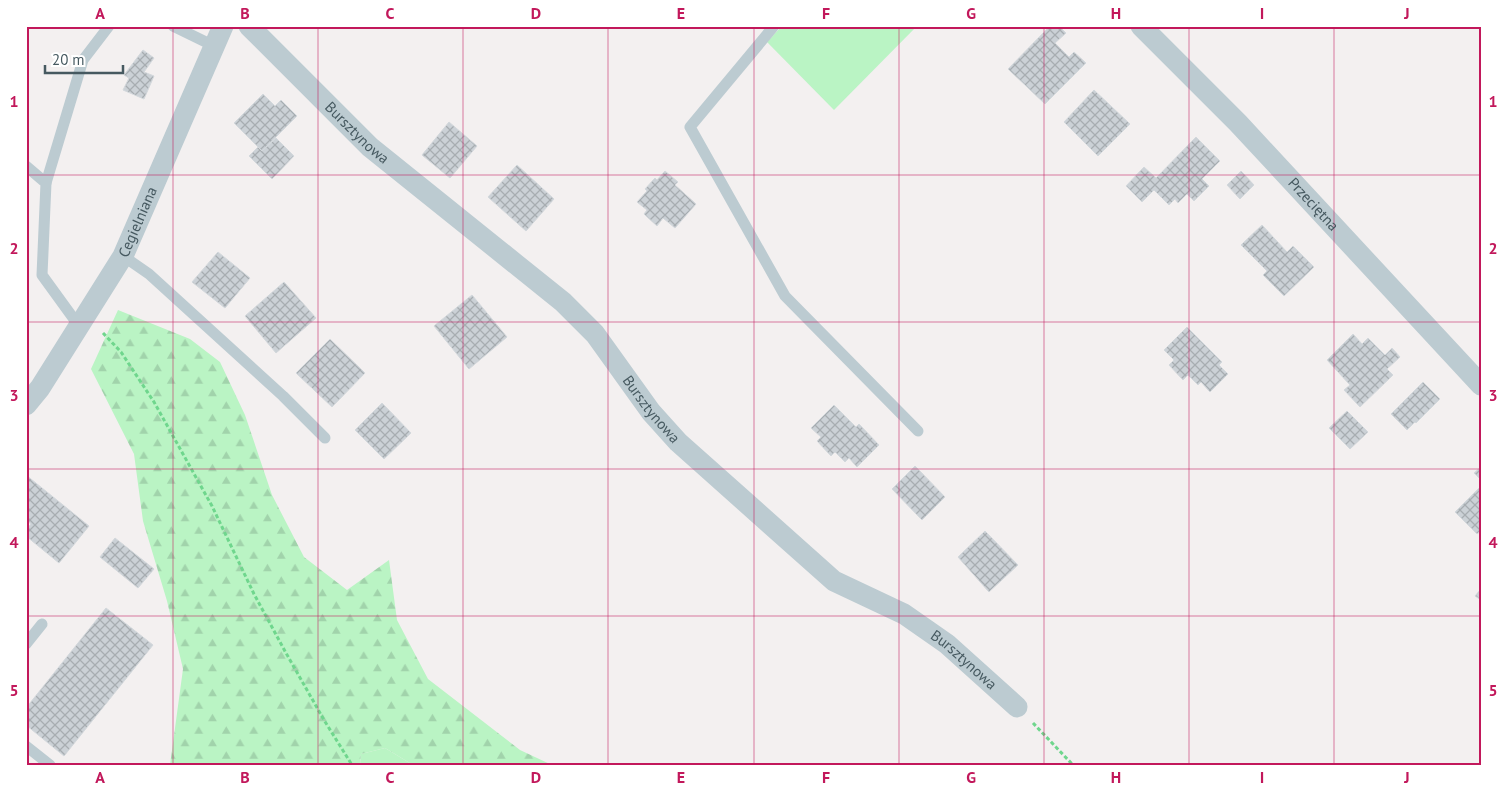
<svg xmlns="http://www.w3.org/2000/svg" width="1507" height="791" font-family="'PT Sans',sans-serif">
<defs>
<pattern id="forest-firs" width="22" height="20" patternUnits="userSpaceOnUse" patternTransform="scale(1.25)"><rect width="22" height="20" fill="#baf4c4"/><path d="M5 1l3.5 6h-7zM16 11l3.5 6h-7z" fill="#a1d3ab"/></pattern>
<pattern id="building-cross-hatch" width="8" height="8" patternUnits="userSpaceOnUse" patternTransform="scale(1.25)"><rect width="8" height="8" fill="#cbd1d6"/><path d="M0 0l8 8M0 8l8-8" fill="none" stroke="#a7adb1"/></pattern>
</defs>
<rect width="100%" height="100%" fill="#f3f0f0"/>
<g fill="#baf4c4">
<polygon points="782,26 917,26 834,110 767,42"/>
<polygon points="385,748 413,765 360,765 361,754"/>
</g>
<polygon fill="url(#forest-firs)" points="118,310 190,339 220,362 245,415 272,495 304,557 347,590 389,560 397,620 428,679 520,750 552,765 413,765 385,748 361,754 360,765 170,765 183,669 167,601 143,521 134,454 91,369"/>
<g fill="url(#building-cross-hatch)" stroke="#d3d8dc">
<polygon points="1050,26 1059,26 1066,33 1055,43 1069,57 1074,52 1086,63 1045,104 1008,69"/>
<polygon points="143,50 154,58 144,72 154,76 144,99 123,90 129,78 124,75"/>
<polygon points="1094,90 1130,124 1098,156 1064,122"/>
<polygon points="263,94 275,106 281,100 297,116 262,151 234,123"/>
<polygon points="449,122 477,146 450,178 422,155"/>
<polygon points="1196,137 1220,161 1202,179 1209,186 1194,201 1187,194 1178,203 1175,199 1169,205 1154,190 1142,202 1126,186 1144,167 1156,178"/>
<polygon points="276,138 294,156 272,179 249,156 258,147 262,151"/>
<polygon points="517,165 554,199 526,231 488,197"/>
<polygon points="665,171 678,182 675,185 696,204 675,228 663,218 657,226 644,214 647,210 637,202 647,191 645,189 655,178 657,180"/>
<polygon points="1241,171 1254,185 1240,199 1227,185"/>
<polygon points="1262,225 1287,252 1293,246 1314,267 1284,296 1263,275 1267,271 1241,245"/>
<polygon points="218,252 250,278 225,308 192,282"/>
<polygon points="284,282 316,318 276,353 245,316"/>
<polygon points="472,295 507,337 469,369 434,326"/>
<polygon points="1187,327 1222,362 1219,365 1228,374 1210,392 1201,382 1198,385 1188,375 1183,380 1169,365 1174,360 1164,350"/>
<polygon points="1353,334 1362,344 1368,338 1385,355 1392,348 1400,357 1387,369 1393,375 1360,407 1344,390 1350,385 1327,360"/>
<polygon points="330,339 365,373 332,407 296,373"/>
<polygon points="1423,382 1440,399 1416,423 1415,422 1407,430 1391,414"/>
<polygon points="382,403 411,433 384,459 355,430"/>
<polygon points="834,405 856,427 859,424 879,445 857,467 849,458 845,462 835,452 831,456 817,441 821,437 811,428"/>
<polygon points="1347,411 1368,432 1350,449 1329,428"/>
<polygon points="915,466 945,497 922,520 892,489"/>
<polygon points="1481,467 1481,480 1474,473"/>
<polygon points="26,475 89,526 59,563 26,536 26,530 31,524 26,520"/>
<polygon points="1481,486 1481,531 1477,534 1455,512"/>
<polygon points="985,531 1018,565 989,592 958,557"/>
<polygon points="115,538 154,569 138,588 100,557"/>
<polygon points="1481,589 1481,600 1475,596"/>
<polygon points="106,608 153,645 64,756 26,725 26,708"/>
</g>
<g fill="none" stroke-linecap="round" stroke-linejoin="round">
<g stroke="#6fd68d" stroke-width="3" stroke-dasharray="4 2.5" stroke-linecap="butt">
<polyline points="103,333 121,352 154,402 212,506 254,594 286,653 324,720 352,765"/>
<polyline points="1033,723 1073,765"/>
</g>
<g stroke="#bccbd1" stroke-width="11">
<polyline points="173,26 214,46"/>
<polyline points="774,26 690,127 785,296 918,431"/>
<polyline points="26,166 46,183 42,275 79,326"/>
<polyline points="46,183 83,60 109,26"/>
<polyline points="123,256 149,274 283,396 325,438"/>
<polyline points="26,644 42,624"/>
<polyline points="26,746 50,765"/>
</g>
<g stroke="#bccbd1" stroke-width="21">
<path id="s1" d="M249 26 370 147 563 302 595 334 651 412 678 442 834 581 904 614 947 644 1017 707"/>
<path id="s2" d="M1141 26 1238 123 1481 385"/>
<path id="s3" d="M26 405 40 388 123 256 223 26"/>
</g>
</g>
<path fill="none" stroke="#c2185b" stroke-width="1" stroke-opacity="0.55" d="M173 26V765M318 26V765M463 26V765M608 26V765M754 26V765M899 26V765M1044 26V765M1189 26V765M1334 26V765M26 175H1481M26 322H1481M26 469H1481M26 616H1481"/>
<g text-anchor="middle" stroke-width="4" stroke-linejoin="round" paint-order="stroke">
<g font-size="15" fill="#465960" stroke="#fff">
<text dy="5" stroke="none"><textPath href="#s1" startOffset="152">Bursztynowa</textPath></text>
<text dy="5" stroke="none"><textPath href="#s2" startOffset="248">Przeciętna</textPath></text>
<text dy="5" stroke="none"><textPath href="#s3" startOffset="215">Cegielniana</textPath></text>
<text dy="5" stroke="none"><textPath href="#s1" startOffset="558">Bursztynowa</textPath></text>
<text dy="5" stroke="none"><textPath href="#s1" startOffset="962">Bursztynowa</textPath></text>
</g>
</g>
<rect width="1507" height="791" fill="none" stroke="#ffffff" stroke-width="55"/>
<path d="M45 65v8h78v-8" fill="none" stroke="#465960" stroke-width="2.5"/>
<text x="52" y="65" font-size="15" fill="#465960" stroke="#ffffff" stroke-width="4" paint-order="stroke">20 m</text>
<rect x="28" y="28" width="1452" height="736" fill="none" stroke="#c2185b" stroke-width="2"/>
<g font-size="16" text-anchor="middle" font-weight="bold" fill="#c2185b">
<text x="100" y="19">A</text>
<text x="245" y="19">B</text>
<text x="390" y="19">C</text>
<text x="536" y="19">D</text>
<text x="681" y="19">E</text>
<text x="826" y="19">F</text>
<text x="971" y="19">G</text>
<text x="1116" y="19">H</text>
<text x="1262" y="19">I</text>
<text x="1407" y="19">J</text>
<text x="14" y="107">1</text>
<text x="1493" y="107">1</text>
<text x="14" y="254">2</text>
<text x="1493" y="254">2</text>
<text x="14" y="401">3</text>
<text x="1493" y="401">3</text>
<text x="14" y="548">4</text>
<text x="1493" y="548">4</text>
<text x="14" y="696">5</text>
<text x="1493" y="696">5</text>
<text x="100" y="783">A</text>
<text x="245" y="783">B</text>
<text x="390" y="783">C</text>
<text x="536" y="783">D</text>
<text x="681" y="783">E</text>
<text x="826" y="783">F</text>
<text x="971" y="783">G</text>
<text x="1116" y="783">H</text>
<text x="1262" y="783">I</text>
<text x="1407" y="783">J</text>
</g>
</svg>
